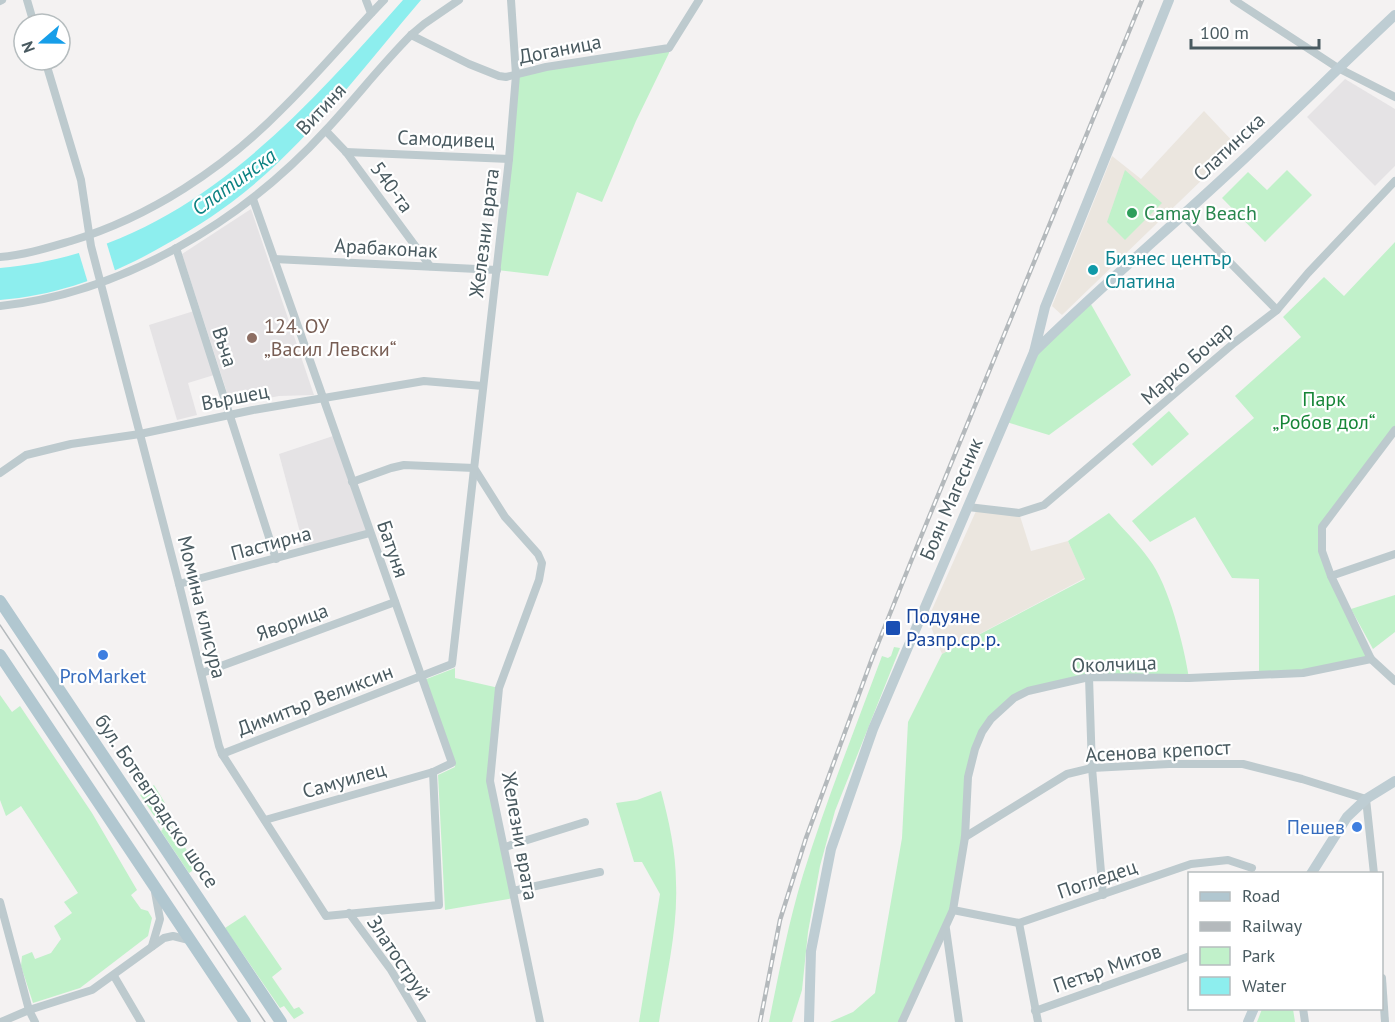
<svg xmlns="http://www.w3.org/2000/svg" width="1395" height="1022" font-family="'PT Sans',sans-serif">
<rect width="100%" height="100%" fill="#f4f2f2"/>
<g fill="#ebe6df">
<polygon points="1204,111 1237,146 1062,315 1052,306 1112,156 1141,179"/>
<polygon points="976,511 1020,516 1031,551 1068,541 1085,578 942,654 931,627 930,614"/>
</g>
<g fill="#e5e3e5">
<polygon points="1345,79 1395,109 1395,166 1375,186 1307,117"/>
<polygon points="251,209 314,395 279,396 231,405 182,254"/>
<polygon points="194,311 214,375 188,383 197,415 177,420 149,325"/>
<polygon points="336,435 370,533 305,551 279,454"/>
</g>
<g fill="#c1f1ca">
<polygon points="669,48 669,53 636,121 602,202 577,192 548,276 497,270 516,75"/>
<polygon points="1125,170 1162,203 1125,240 1107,222"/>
<polygon points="1287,170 1312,195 1265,242 1222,198 1248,172 1267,190"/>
<polygon points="1395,242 1395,430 1322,527 1322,551 1371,659 1303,673 1259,675 1259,579 1232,578 1195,517 1150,542 1132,521 1254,418 1235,396 1301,337 1283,317 1324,277 1344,296"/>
<polygon points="1088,299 1131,375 1049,435 1003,421 1034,352"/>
<polygon points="1169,411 1189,434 1152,466 1132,444"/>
<path d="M1109 513C1122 528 1137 542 1149 559 1169 585 1184 646 1189 678L1089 677 1028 691 1001 708 975 749 953 910 902 1022H830L853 1012 875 993 902 838 908 722 942 654 1085 579 1068 541Z"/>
<polygon points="1395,595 1395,632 1373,649 1351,609"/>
<path d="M894 647 900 648 835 811 820 866 808 932 802 990 792 1022H769C779 973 788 924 803 875 826 801 855 729 882 656L888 658 891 656Z"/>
<polygon points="455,668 455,678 499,688 490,781 514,898 445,910 438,775 455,767 424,680"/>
<polygon points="0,695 12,712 20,706 92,813 137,890 131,895 141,909 148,911 152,918 148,936 80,988 33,1003 21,966 22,956 32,952 35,959 51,953 61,939 54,926 72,913 64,902 78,893 21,806 6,816 0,800"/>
<polygon points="154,785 165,803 159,808 198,867 189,873 161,831 163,829 140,795"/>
<path d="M661 791C669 821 676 852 676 883 678 929 666 977 659 1022H639L660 894 642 862H634L616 803 637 800Z"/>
<polygon points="245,915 282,969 272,977 294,1009 299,1007 304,1013 294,1019 284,1006 280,1008 225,928"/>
<polygon points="1262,1009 1293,1009 1295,1022 1257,1022"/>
</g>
<path fill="#8deeee" d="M403 0H421C362 69 305 147 232 202 204 223 173 241 143 257 98 280 51 296 0 300V268C179 252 291 126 403 0Z"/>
<polygon fill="#f4f2f2" points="106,241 116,274 88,283 78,250"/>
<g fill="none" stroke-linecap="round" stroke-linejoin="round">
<g stroke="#bdcace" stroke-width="8">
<polyline points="27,0 34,24"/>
<polyline points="366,0 371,13"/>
<polyline points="1234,0 1338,68 1395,97"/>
<polyline points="0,1 2,0"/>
<polyline points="411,35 469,64 499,76 506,77 546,67 669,48 699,0"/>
<polyline points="45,60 81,180 91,246 179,584 219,746 222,754 326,916 439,905 433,772"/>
<polyline points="326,131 346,152 430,266"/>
<polyline points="346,152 509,159"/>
<polyline points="253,199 452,763 433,772 265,820"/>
<polyline points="1183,215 1277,310"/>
<polyline points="176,248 276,559"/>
<path d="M0 257C25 255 47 248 71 241 150 217 223 169 281 110 317 75 349 36 384 0"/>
<polyline points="274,259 497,270"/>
<path d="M0 306C123 293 243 221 326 130 355 99 381 65 411 35L424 24 459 0"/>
<polyline points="1395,430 1322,527 1322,551 1331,576 1371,659 1395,681"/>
<polyline points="0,473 26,455 71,444 140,434 253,410 424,381 483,386"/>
<polyline points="352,482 391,468 404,465 474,468 505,517 538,554 542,563 539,580 499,688 490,781 540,1022"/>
<polyline points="968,507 1019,513 1044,505 1234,343 1277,310 1308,273 1395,181"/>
<polyline points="1331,576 1395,554"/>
<polyline points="179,584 370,533"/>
<polyline points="202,673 395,602"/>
<polyline points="1089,677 1092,768 1103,895"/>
<polyline points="222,754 452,664 509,159 516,75 511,0"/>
<polyline points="965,837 1067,774 1092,768 1169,764 1243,764 1302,779 1366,799 1374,874"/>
<polyline points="505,847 585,822"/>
<polyline points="513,891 600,872"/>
<polyline points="0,902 29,1010 35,1022"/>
<polyline points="953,910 1019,923 1191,864 1228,860 1252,868"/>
<polyline points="349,913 391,970 422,1022"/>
<polyline points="1019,923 1038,1022"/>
<polyline points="946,929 959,1022"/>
<polyline points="152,946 160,919 155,892"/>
<polyline points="114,976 141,1022"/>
<polyline points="1382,978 1385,1022"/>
<polyline points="1303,1008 1305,1022"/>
<polyline points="1035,1011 1190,956"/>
<polyline points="1,1022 29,1010 92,990 164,938 173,936 189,940"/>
<polyline points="902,1022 953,910 965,837 968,777 975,749 982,732 991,719 1014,698 1028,691 1089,677 1189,678 1303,673 1371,659"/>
</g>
<g stroke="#becdd3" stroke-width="10">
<path d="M1034 352C1102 285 1176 223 1246 157 1296 110 1345 62 1395 15"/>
<polyline points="1311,874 1347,817 1366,799 1395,781"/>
<polyline points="809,1022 811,951 831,849 873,729 1034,352 1045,307 1169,0"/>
<polyline points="1248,1022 1254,1008"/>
</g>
<g stroke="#b1c7d0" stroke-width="12">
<polyline points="0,601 281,1022"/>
<polyline points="0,655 245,1022"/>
</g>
<polyline stroke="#b4b9bc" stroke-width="1.5" points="0,625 265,1022"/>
<g stroke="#b4b9bc" stroke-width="4.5">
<polyline id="rail" points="760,1022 780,920 806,838 873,656 920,539 1142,0"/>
</g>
<use href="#rail" stroke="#fff" stroke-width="2" stroke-dasharray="7" stroke-linecap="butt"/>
</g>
<circle fill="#2e9e5b" stroke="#fff" stroke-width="2" cx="1132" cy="213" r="6"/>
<circle fill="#0f9aa8" stroke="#fff" stroke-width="2" cx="1093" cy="270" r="6"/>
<circle fill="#8d6e63" stroke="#fff" stroke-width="2" cx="252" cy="338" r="6"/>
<rect fill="#1a4fb4" stroke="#fff" stroke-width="2" x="885" y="620" width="16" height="16" rx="3"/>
<g fill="#3f7fe0" stroke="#fff" stroke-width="2">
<circle cx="103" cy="655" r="6"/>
<circle cx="1357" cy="827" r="6"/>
</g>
<g text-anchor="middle" stroke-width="4.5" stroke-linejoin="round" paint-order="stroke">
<g font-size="20" fill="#495a60" stroke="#fff">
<text transform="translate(560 49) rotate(-11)" y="7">Доганица</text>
<text transform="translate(321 109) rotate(-47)" y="7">Витиня</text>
<text transform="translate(446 139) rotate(2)" y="7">Самодивец</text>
<text transform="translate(1229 147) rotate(-43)" y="7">Слатинска</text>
<text transform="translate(392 187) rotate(54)" y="7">540-та</text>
<text transform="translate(484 233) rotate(-83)" y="7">Железни врата</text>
<text transform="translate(386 248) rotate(3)" y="7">Арабаконак</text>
<text transform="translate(225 347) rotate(72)" y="7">Въча</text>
<text transform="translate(1187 363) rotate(-41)" y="7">Марко Бочар</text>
<text transform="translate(235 397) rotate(-11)" y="7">Вършец</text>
<text transform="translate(951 499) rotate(-67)" y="7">Боян Магесник</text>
<text transform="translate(271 543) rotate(-15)" y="7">Пастирна</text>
<text transform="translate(393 549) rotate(71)" y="7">Батуня</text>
<text transform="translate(202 607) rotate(76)" y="7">Момина клисура</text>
<text transform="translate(292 622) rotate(-20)" y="7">Яворица</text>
<text transform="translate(1114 664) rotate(-2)" y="7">Околчица</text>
<text transform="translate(315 700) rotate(-21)" y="7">Димитър Великсин</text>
<text transform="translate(1158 751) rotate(-3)" y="7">Асенова крепост</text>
<text transform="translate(344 780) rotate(-16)" y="7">Самуилец</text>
<text transform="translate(157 801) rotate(56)" y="7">бул. Ботевградско шосе</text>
<text transform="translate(520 836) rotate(80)" y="7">Железни врата</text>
<text transform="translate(1097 879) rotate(-19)" y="7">Погледец</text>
<text transform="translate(399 958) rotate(56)" y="7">Златоструй</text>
<text transform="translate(1107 968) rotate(-19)" y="7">Петър Митов</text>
</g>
<g font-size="20" fill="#27864d" stroke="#fff" text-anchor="start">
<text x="1144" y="220">Camay Beach</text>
</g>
<g font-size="20" fill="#0d838f" stroke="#fff" text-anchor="start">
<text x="1105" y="265">Бизнес център<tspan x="1105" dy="23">Слатина</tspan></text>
</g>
<g font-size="20" fill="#785e54" stroke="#fff" text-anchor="start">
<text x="264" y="333">124. ОУ<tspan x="264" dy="23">„Васил Левски“</tspan></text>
</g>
<g font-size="20" fill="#168537" stroke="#fff">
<text x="1324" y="406">Парк<tspan x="1324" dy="23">„Робов дол“</tspan></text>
</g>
<g font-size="20" fill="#164399" stroke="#fff" text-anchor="start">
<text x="906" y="623">Подуяне<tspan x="906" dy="23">Разпр.ср.р.</tspan></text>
</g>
<g font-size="20" fill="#366cbe" stroke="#fff">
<text x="103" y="683">ProMarket</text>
<text x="1345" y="834" text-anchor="end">Пешев</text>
</g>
<g font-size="21" font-style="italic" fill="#0c8282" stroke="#fff">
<text transform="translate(234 182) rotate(-36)" y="7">Слатинска</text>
</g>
</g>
<rect x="1188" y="872" width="195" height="138" fill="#ffffff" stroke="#b6bdbf" stroke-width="1.5"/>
<rect x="1200" y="892" width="30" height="9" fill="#b1c7d0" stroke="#b6bdbf" stroke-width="1.5"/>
<text x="1242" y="902" font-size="18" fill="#495a60">Road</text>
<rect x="1200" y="922" width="30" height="9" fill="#b4b9bc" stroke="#b6bdbf" stroke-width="1.5"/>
<text x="1242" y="932" font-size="18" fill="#495a60">Railway</text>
<rect x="1200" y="947" width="30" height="18" fill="#c1f1ca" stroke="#b6bdbf" stroke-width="1.5"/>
<text x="1242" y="962" font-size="18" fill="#495a60">Park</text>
<rect x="1200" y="977" width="30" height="18" fill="#8deeee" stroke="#b6bdbf" stroke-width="1.5"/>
<text x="1242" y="992" font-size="18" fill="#495a60">Water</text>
<g transform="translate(42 42) rotate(250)"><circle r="28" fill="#ffffff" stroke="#b6bdbf" stroke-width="1.5"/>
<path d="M0-4.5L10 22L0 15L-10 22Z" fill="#169ee9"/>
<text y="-9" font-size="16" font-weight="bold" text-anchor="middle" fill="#495a60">N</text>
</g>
<path d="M1191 39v9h128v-9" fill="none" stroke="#495a60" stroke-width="3"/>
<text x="1200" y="39" font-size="18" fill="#495a60" stroke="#ffffff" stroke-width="4.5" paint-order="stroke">100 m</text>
</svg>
